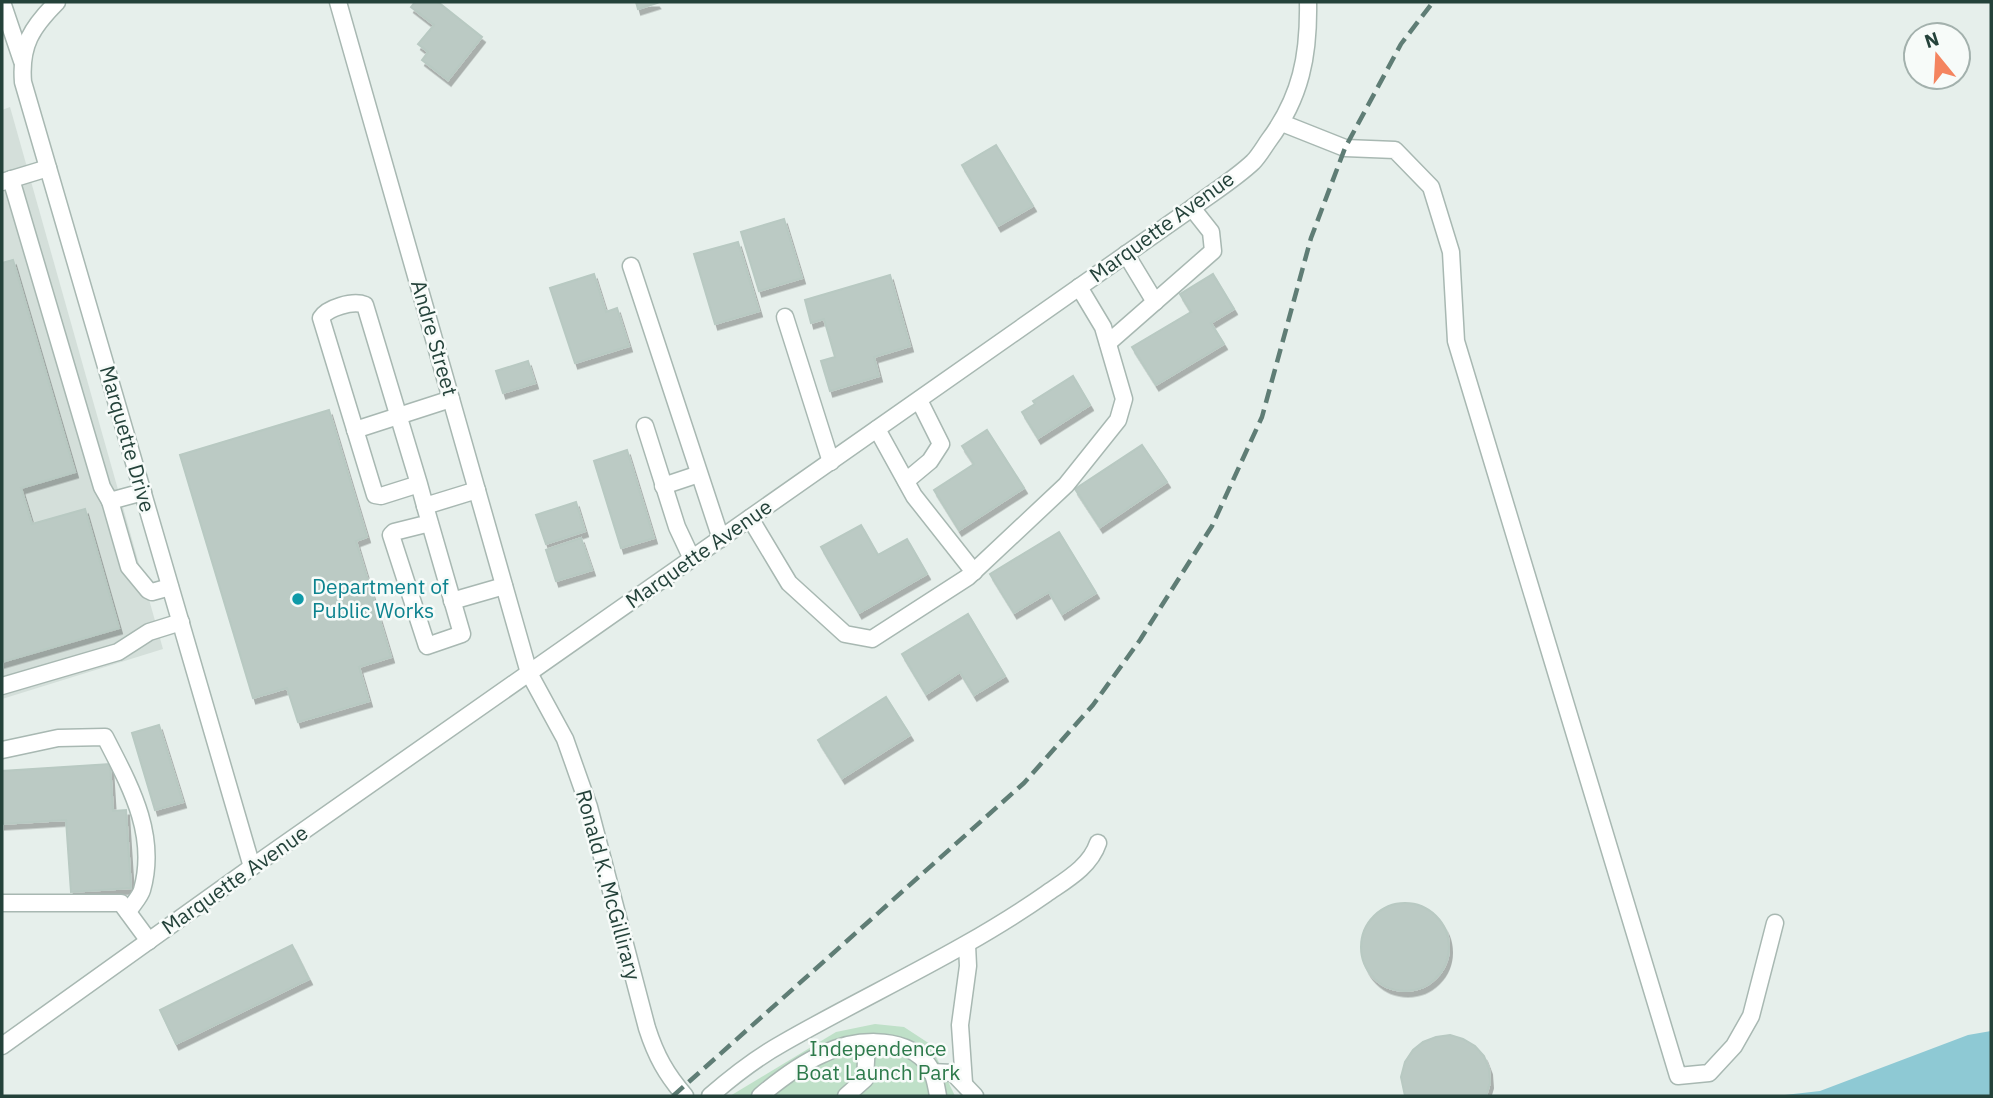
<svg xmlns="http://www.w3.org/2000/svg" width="1993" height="1098" font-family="'IBM Plex Sans',sans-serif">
<defs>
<filter id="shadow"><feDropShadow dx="3" dy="5.5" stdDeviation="0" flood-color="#0004"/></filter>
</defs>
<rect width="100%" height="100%" fill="#e6efeb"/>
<polygon fill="#d4dfda" points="10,107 163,649 2,699 2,110"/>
<polygon fill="#bfe0c8" points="875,1024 904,1027 930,1044 955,1096 730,1096 836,1032"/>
<polygon fill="#8ec9d4" points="1991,1031 1991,1096 1775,1096 1820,1091 1968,1035"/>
<g fill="#bbcac4" stroke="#b8c9c2" stroke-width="2" filter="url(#shadow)">
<polygon points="415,2 438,2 482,37 448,80 422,60 428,52 418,44 434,25 411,7"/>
<polygon points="636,2 656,2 657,3 638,9"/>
<polygon points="996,145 1033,206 998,226 962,165"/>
<polygon points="784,219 802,278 759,291 741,232"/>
<polygon points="738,242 759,311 715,324 694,254"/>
<polygon points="13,260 75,472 21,488 32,524 85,509 119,628 2,662 2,263"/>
<polygon points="594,274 606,312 617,308 629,346 575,363 550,288"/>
<polygon points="1213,274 1234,309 1211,323 1224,344 1156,385 1132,347 1191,312 1180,294"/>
<polygon points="890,275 910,346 874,357 879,376 830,391 821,361 835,357 824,319 811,323 805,300"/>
<polygon points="528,361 535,383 503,393 496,371"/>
<polygon points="1073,376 1090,405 1038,438 1022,412 1035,404 1033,401"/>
<polygon points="329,410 367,537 356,541 391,657 359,667 369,701 298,722 287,688 253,698 180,455"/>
<polygon points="987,430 1024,488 959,530 934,490 974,464 962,446"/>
<polygon points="1142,445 1167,482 1100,527 1075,489"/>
<polygon points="627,450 654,538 621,548 594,461"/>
<polygon points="576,502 585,531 546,544 536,515"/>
<polygon points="861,525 878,555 907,539 927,574 859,613 821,547"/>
<polygon points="1059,532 1096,593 1062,614 1049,592 1014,613 990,574"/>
<polygon points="581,538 592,570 556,581 546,550"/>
<polygon points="968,614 1005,676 974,695 960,672 926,694 902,654"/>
<polygon points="886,697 910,735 842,778 818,740"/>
<polygon points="159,725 183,802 155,810 132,733"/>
<polygon points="110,764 113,811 126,810 131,888 71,892 66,820 2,824 2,771"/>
<circle cx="1405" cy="947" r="44"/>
<polygon points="292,945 309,979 176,1044 160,1010"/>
<polygon points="1450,1035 1463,1039 1475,1046 1484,1056 1489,1069 1490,1083 1486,1096 1405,1096 1401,1077 1405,1062 1413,1050 1423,1042 1436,1037"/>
</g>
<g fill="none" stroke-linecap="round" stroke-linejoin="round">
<g stroke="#a8b8b2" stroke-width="19">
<g id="minor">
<polyline points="2,2 22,61"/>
<path d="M57 2C32 27 20 45 23 82L252 867"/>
<path d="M338 2 529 673 565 739 589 807 647 1028C656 1056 666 1074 685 1096"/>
<polyline points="1282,123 1345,148 1395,150 1431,187 1451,252 1456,341 1678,1076 1709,1073 1734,1046 1751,1016 1775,923"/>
<polyline points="11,179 102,487 110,501 143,492"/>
<polyline points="2,182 48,168"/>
<polyline points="1126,254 1155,302"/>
<polyline points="631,266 721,539"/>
<polyline points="785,317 831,462"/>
<polyline points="1108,343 1213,251 1211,232 1192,208"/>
<polyline points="645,426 677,527 692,559"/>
<polyline points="877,429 914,496 974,572"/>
<polyline points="355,430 451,399"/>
<polyline points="906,481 930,461 941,444 919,400"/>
<path d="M419 484 381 496 375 495 321 318C327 308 353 300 365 305L419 484 425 506 477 490"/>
<polyline points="663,486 699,474"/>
<polyline points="110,501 129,567 148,590 152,592 170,587"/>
<polyline points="425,506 462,634 427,646 391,535 394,532 430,523"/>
<polyline points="750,518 789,583 845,634 872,639 968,577 1066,485 1118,420 1124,399 1103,327 1079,287"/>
<polyline points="452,601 504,586"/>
<polyline points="2,686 118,652 149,632 181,622"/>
<path d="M2 750 58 738 105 737C129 784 158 834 142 890 140 897 132 905 128 912"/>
<polyline points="2,903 121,903 149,941"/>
<path d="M2 1046 252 867 1192 208C1212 193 1235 179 1253 162 1259 156 1264 147 1269 140 1301 97 1309 55 1308 2"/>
<polyline points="931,1072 953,1073 975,1096"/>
<polyline points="964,1083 960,1025 968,966 967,945"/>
<path d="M710 1096C733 1076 756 1058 783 1043 870 993 963 952 1046 894 1066 880 1090 867 1098 843"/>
<path d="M760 1096C779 1080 800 1064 823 1054 853 1039 900 1035 925 1061 934 1070 936 1085 938 1096"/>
<polyline points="846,1096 865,1079 867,1043"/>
</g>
</g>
<use href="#minor" stroke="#fff" stroke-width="16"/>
<polyline stroke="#5f7d75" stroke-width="4.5" stroke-dasharray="14 7" stroke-linecap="butt" points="673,1096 1024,783 1093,705 1140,640 1212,526 1262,417 1311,238 1345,148 1401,44 1433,2"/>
</g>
<circle fill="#0f9aa8" stroke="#f7fbf9" stroke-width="2.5" cx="298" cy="599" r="7"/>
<g text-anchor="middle" stroke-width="5" stroke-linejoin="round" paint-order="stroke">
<g font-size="21" fill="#24423a" stroke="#f7fbf9">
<text transform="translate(1162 227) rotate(-36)" y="7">Marquette Avenue</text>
<text transform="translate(434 338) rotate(74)" y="7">Andre Street</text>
<text transform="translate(127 439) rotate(74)" y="7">Marquette Drive</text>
<text transform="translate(699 554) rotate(-35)" y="7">Marquette Avenue</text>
<text transform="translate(235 880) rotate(-35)" y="7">Marquette Avenue</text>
<text transform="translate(608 885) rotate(75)" y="7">Ronald K. McGillirary</text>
</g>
<g font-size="21" fill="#0d838f" stroke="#f7fbf9" text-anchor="start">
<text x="312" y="594">Department of<tspan x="312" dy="24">Public Works</tspan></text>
</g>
<g font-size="21" fill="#2d7a4b" stroke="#f7fbf9">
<text x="878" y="1056">Independence<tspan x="878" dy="24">Boat Launch Park</tspan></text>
</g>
</g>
<rect width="1993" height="1098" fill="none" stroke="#24423a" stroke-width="7"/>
<g transform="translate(1937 56) rotate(342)"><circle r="33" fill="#f7fbf9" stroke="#a3b1ad" stroke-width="2"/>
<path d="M0-5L12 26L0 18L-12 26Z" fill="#f4845f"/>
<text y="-10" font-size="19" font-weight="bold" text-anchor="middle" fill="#24423a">N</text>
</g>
</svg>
